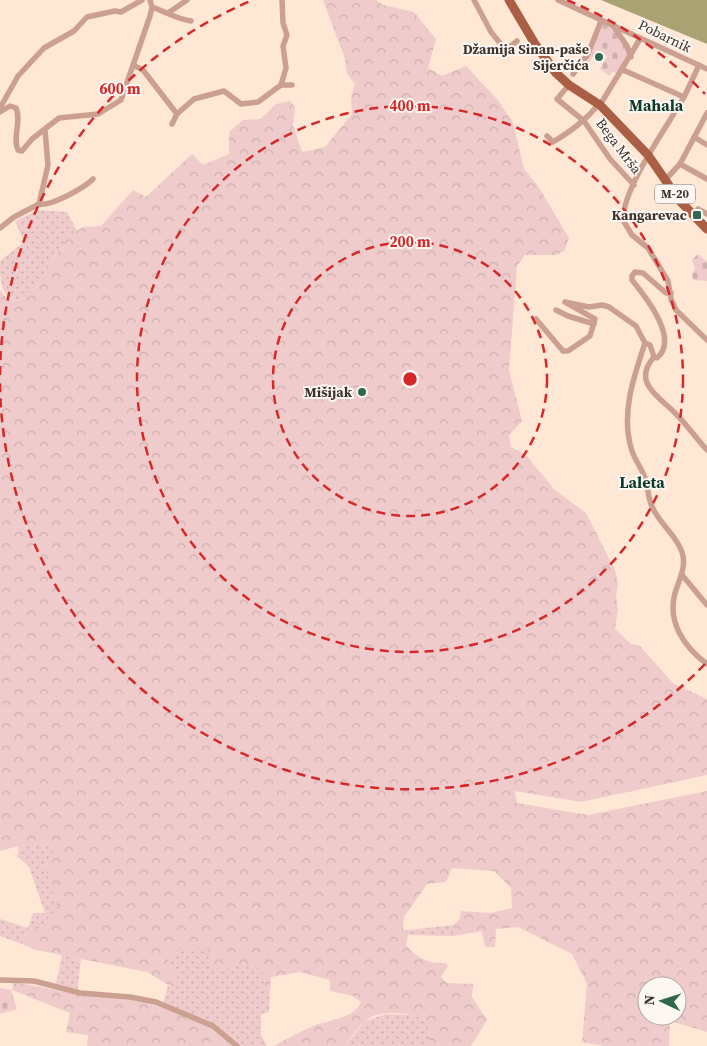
<svg xmlns="http://www.w3.org/2000/svg" width="707" height="1046" font-family="'Source Serif 4',serif">
<defs>
<pattern id="green-dots" width="8" height="8" patternUnits="userSpaceOnUse" patternTransform="scale(1.25)"><rect width="8" height="8" fill="#efcccb"/><path d="M2 2h.1M6 6h.1" fill="none" stroke="#ceb0ae" stroke-width="1.8" stroke-linecap="round"/></pattern>
<pattern id="forest-crowns" width="20" height="18" patternUnits="userSpaceOnUse" patternTransform="scale(1.25)"><rect width="20" height="18" fill="#efcccb"/><path d="M2 6a3 3 0 1 1 6 0M12 15a3 3 0 1 1 6 0" fill="none" stroke="#ceb0ae"/></pattern>
<pattern id="cemetery-stones" width="16" height="16" patternUnits="userSpaceOnUse" patternTransform="scale(1.25)"><rect width="16" height="16" fill="#efcccb"/><path d="M2 7V4a2 2 0 0 1 4 0v3zM10 15v-3a2 2 0 0 1 4 0v3z" fill="#ceb0ae"/></pattern>
</defs>
<rect width="100%" height="100%" fill="#fee7d5"/>
<g fill="url(#green-dots)">
<path d="M38 210 67 212 77 231 68 236 30 296 15 301C0 294 0 279 0 261L24 242 15 221Z"/>
<polygon points="31,843 48,845 54,851 58,910 45,930 28,928 22,944 0,936 0,919 28,928 33,913 45,913 29,867 17,856 19,846"/>
<polygon points="453,925 454,936 408,935 409,930"/>
<path d="M192 947 206 948C219 963 241 964 260 968L264 974 265 991H270L269 1012 261 1014V1035L267 1046H235L162 1007 168 986 173 988 167 962 181 948Z"/>
<polygon points="62,955 81,959 77,994 55,989"/>
<path d="M386 1014 412 1015 424 1019C430 1028 432 1037 426 1046H345L365 1021Z"/>
</g>
<g fill="url(#forest-crowns)" fill-rule="evenodd">
<path d="M323 0H376L383 5 414 12 436 39 428 68 442 76 466 66 498 100 513 123 524 169 538 186 569 238 564 251 556 255H525L517 266 509 370 522 421 509 435 511 447 525 454 555 490 586 513 615 570 618 584 616 596 618 609 615 629 631 644 639 645 673 683 707 699V775L581 802 515 791 517 803 588 815 707 791V1032L670 1021 669 1046H604L582 1042 587 984 572 954 518 927 496 929 495 947H485L482 931 454 936 453 925 459 920 461 911 491 913 512 908 511 888 494 871 452 868 446 882 427 884 404 917 403 930H409L406 945C417 958 428 964 446 963L448 966 441 977 447 983 473 984 472 997 487 1020 471 1046H426C432 1037 430 1028 424 1019 408 1013 378 1008 364 1022 357 1028 351 1038 345 1046H274C286 1039 300 1032 313 1026 328 1020 354 1019 361 1002L353 996 330 991V980L300 972 271 977 270 991H265L264 974 260 968C242 964 236 967 218 969L211 963 212 955 206 948H181L167 962 179 980 173 988 147 972 36 950 22 944 28 928 45 930 47 917 58 909 45 865 54 851C40 837 17 847 0 851V290L6 298 15 301 30 296 68 236 83 227 101 226 133 190 146 197 192 154 203 165 229 154V132L243 120 261 119 276 104 290 101 295 107 293 125 302 152 325 147 352 114 351 96 355 84 347 74 345 59ZM647 986H677V1016H647Z"/>
<path d="M13 983C35 984 56 991 77 994 95 997 113 996 131 999 169 1006 205 1022 235 1046H87L88 1035 66 1032 70 1013 12 990Z"/>
</g>
<g fill="url(#cemetery-stones)">
<polygon points="602,21 612,26 631,57 620,75 612,71 610,76 600,69 607,56 597,50 589,62 585,59"/>
<polygon points="698,254 707,262 707,281 693,280 692,274 695,269 692,260"/>
<polygon points="0,988 11,990 17,1009 0,1014"/>
</g>
<polygon fill="#a9a273" points="601,0 707,0 707,44"/>
<g fill="none" stroke-linecap="round" stroke-linejoin="round">
<g stroke="#cca091" stroke-width="5.5">
<polyline points="474,0 491,32 504,48 507,49 517,41"/>
<polyline points="558,0 707,69"/>
<path d="M152 7C166 12 176 19 191 21"/>
<polyline points="168,13 187,0"/>
<polyline points="614,27 627,46 631,57"/>
<polyline points="133,65 143,70 177,114 172,124"/>
<path d="M699 65C694 76 689 87 684 97 667 127 623 187 623 220L632 235 648 248 668 281 671 299 676 310 707 340"/>
<polyline points="623,70 684,97"/>
<polyline points="573,74 588,54 601,21"/>
<polyline points="281,85 292,85"/>
<polyline points="569,85 557,99 584,121 610,159 634,185"/>
<polyline points="600,105 640,39"/>
<polyline points="0,108 18,76 44,48 74,31 87,17 115,11 121,12 142,0"/>
<path d="M0 112 10 106 16 108C22 121 12 137 18 150L22 151 32 139 59 118 98 114 121 100 150 16 152 7 150 0"/>
<polyline points="177,114 194,99 224,91 241,104 258,102 281,85 286,68 283,46 287,35 283,23 282,0"/>
<path d="M45 130 48 165 39 204C50 207 84 188 93 179"/>
<path d="M547 136 553 142C571 131 585 121 599 104"/>
<polyline points="694,137 707,145"/>
<polyline points="680,164 707,179"/>
<polyline points="666,179 680,164 707,113"/>
<polyline points="698,209 707,214"/>
<polyline points="0,228 14,217 39,204"/>
<path d="M671 293H666L643 273 635 272 632 276V280C645 296 680 339 657 358L654 357 650 345 645 343C634 376 620 415 632 451 635 460 642 469 645 478 648 487 648 496 651 504 657 522 676 534 682 552 687 566 679 580 675 593 667 622 684 647 707 664"/>
<polyline points="556,310 568,316 594,324"/>
<polyline points="536,319 563,351 568,351 590,336 595,319 565,302 589,307 602,305 609,307 636,326 645,343"/>
<path d="M654 357C631 383 660 397 676 414 687 425 696 438 707 450"/>
<polyline points="682,575 707,605"/>
<polyline points="0,980 34,981 80,993 130,997 156,1002 213,1026 237,1046"/>
</g>
<polyline stroke="#aa5f44" stroke-width="9" points="509,0 535,44 556,73 569,85 600,105 648,155 679,200 707,229"/>
</g>
<g fill="none" stroke="#d62828" stroke-width="2.5" stroke-dasharray="9 6">
<circle cx="410" cy="379" r="137"/>
<circle cx="410" cy="379" r="273"/>
<path d="M705 664A410 410 0 0 1 0 383M0 375A410 410 0 0 1 253 0M567 0A410 410 0 0 1 705 94"/>
</g>
<g fill="#30684f" stroke="#fdf7f3" stroke-width="2">
<circle cx="599" cy="57" r="5"/>
<rect x="692" y="210" width="10" height="10" rx="2.5"/>
<circle cx="362" cy="392" r="5"/>
</g>
<g text-anchor="middle" stroke-width="4" stroke-linejoin="round" paint-order="stroke">
<rect fill="#fdf7f3" stroke="#776e66" stroke-width="1" x="655" y="184.5" width="40" height="19" rx="4"/>
<g font-size="12" font-weight="bold" fill="#3e332a">
<text x="675" y="198">M-20</text>
</g>
<g font-size="14" fill="#3e332a" stroke="#fdf7f3">
<text transform="translate(665 36) rotate(26)" y="5">Pobarnik</text>
<text transform="translate(619 146) rotate(53)" y="5">Bega Mrša</text>
</g>
<g font-size="14" font-weight="bold" fill="#3e332a" stroke="#fdf7f3" text-anchor="end">
<text x="589" y="54">Džamija Sinan-paše<tspan x="589" dy="16">Sijerčića</tspan></text>
<text x="687" y="220">Kangarevac</text>
<text x="352" y="397">Mišijak</text>
</g>
<g font-size="16" font-weight="bold" fill="#0c3b29" stroke="#fdf7f3">
<text x="656" y="111">Mahala</text>
<text x="642" y="488">Laleta</text>
</g>
</g>
<circle cx="410" cy="379" r="8" fill="#d62828" stroke="#fdf7f3" stroke-width="2.5"/>
<g font-size="15" text-anchor="middle" font-weight="bold" fill="#d62828" stroke="#fdf7f3" stroke-width="4" stroke-linejoin="round" paint-order="stroke">
<text x="120" y="94">600 m</text>
<text x="410" y="111">400 m</text>
<text x="410" y="247">200 m</text>
</g>
<g transform="translate(662 1001) rotate(274)"><circle r="24" fill="#fdf7f3" stroke="#b1a9a3"/>
<path d="M0-4L9 19L0 12L-9 19Z" fill="#30684f"/>
<text y="-8" font-size="14" font-weight="bold" text-anchor="middle" fill="#3e332a">N</text>
</g>
</svg>
